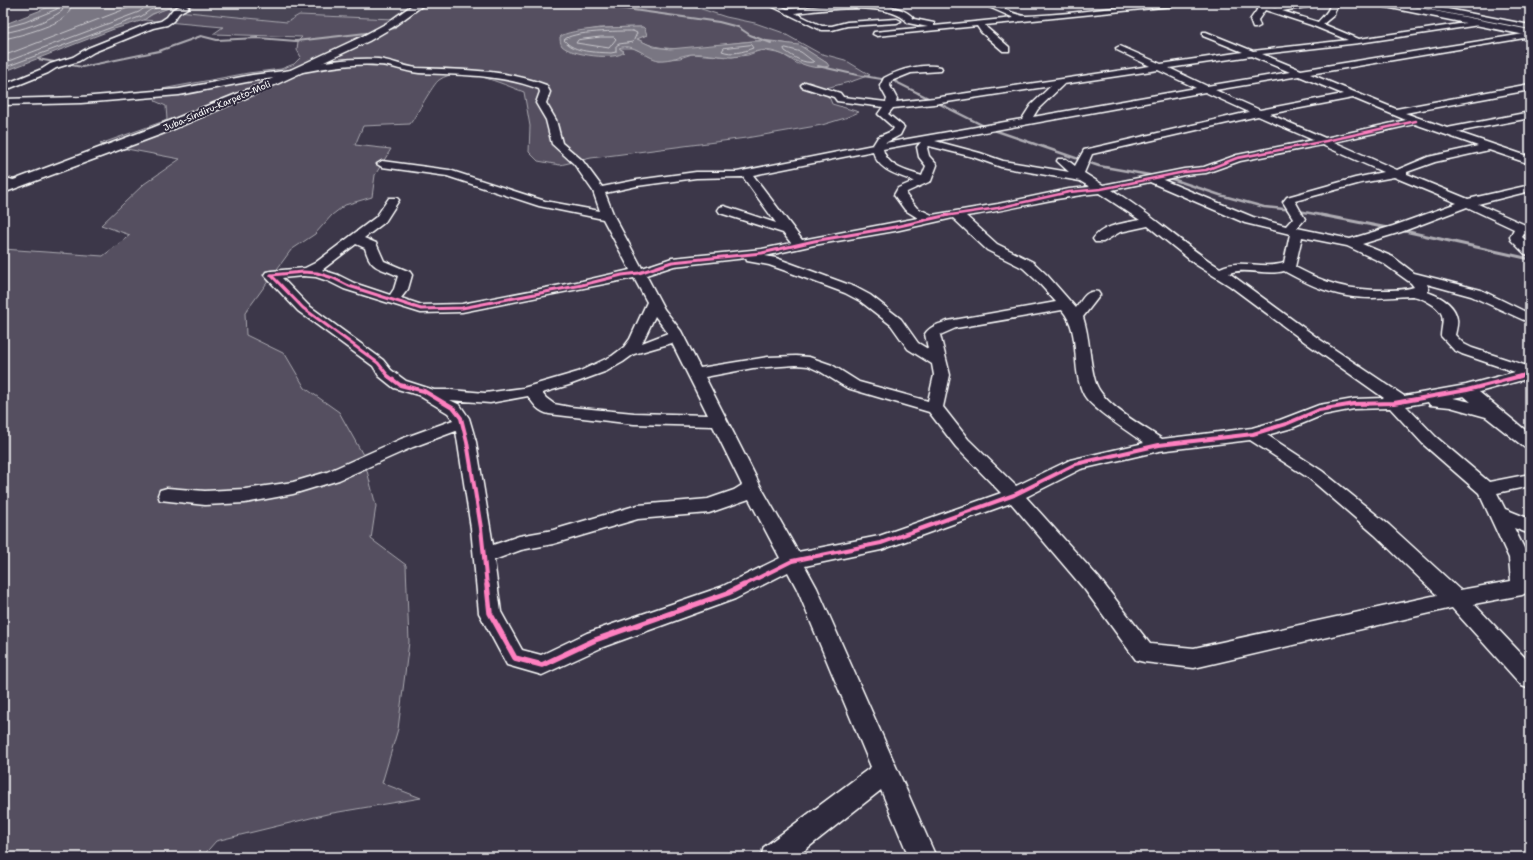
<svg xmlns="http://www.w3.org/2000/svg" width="1533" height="860" font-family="'Shantell Sans',sans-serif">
<rect width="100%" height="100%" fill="#3c3749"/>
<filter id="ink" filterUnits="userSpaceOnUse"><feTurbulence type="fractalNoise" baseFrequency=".025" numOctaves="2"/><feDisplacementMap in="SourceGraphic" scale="8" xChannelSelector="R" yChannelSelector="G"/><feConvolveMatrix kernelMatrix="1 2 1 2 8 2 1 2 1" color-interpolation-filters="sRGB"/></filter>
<g filter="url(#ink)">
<polygon fill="#494455" points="198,3 417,3 393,19 300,15 287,22 177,11"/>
<path fill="#555060" stroke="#aaa8b0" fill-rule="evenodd" d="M180 3H198L178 11 287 22 299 15 393 19 417 3H683L726 17 755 23 781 32 819 53 845 60 870 75 853 81 822 89 830 99 832 104 859 112 845 118 822 125 746 138 591 158 560 165 538 161 529 152 530 126 524 92C502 84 461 64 439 80 433 84 416 116 410 124L363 126 355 145 391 149 375 175 372 197 345 205 332 215 315 234 291 250 245 313 246 335 285 354 305 388 339 412 363 455 376 506 371 539 406 565 409 642 398 729 382 783 421 798 327 814 216 841 202 857H3V249L103 256 130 235 101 225 144 184 180 159 100 144 167 120 166 106 155 101 162 89 248 73 281 69 294 64 301 57 297 50 298 41 302 37 213 34 223 27 144 20C155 11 168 9 180 3ZM642 27 647 35 636 38C666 59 719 43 754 41 771 39 789 44 806 48L807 51 827 63 798 64 782 54 761 50 748 55 732 57 692 54 680 58 659 60 633 48H619L624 51 604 56 585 54 583 31 599 28Z"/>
<g fill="#797682" stroke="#afadb4">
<polygon points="59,3 180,3 169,8 152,14 144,20 114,29 3,72 3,25"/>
<path d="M643 27 645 29 647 35 637 39 654 47 670 49 754 41H767L799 45 827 63 829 66C806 73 792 55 771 51 758 48 746 56 732 57 719 57 705 53 692 54 681 55 670 61 659 60 645 58 634 42 619 48L624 52C616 61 571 55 562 46 560 43 560 39 560 37 568 28 628 27 643 27Z"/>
</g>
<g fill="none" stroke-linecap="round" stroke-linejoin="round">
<g stroke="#c9c8cd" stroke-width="1">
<polyline points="3,28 25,22 57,9 60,3"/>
<path d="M633 31 637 33 633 42 619 44 616 46V52L611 53C596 52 574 53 564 40 571 31 620 31 633 31Z"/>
<path d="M3 33C22 30 46 22 62 11L65 3"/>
<polygon points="601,37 614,37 616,39 609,48 576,43 578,40"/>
<path d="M3 39C17 37 54 26 65 17 69 14 71 8 71 3"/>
<path d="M751 45 753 48C743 52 732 55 722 51L724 48Z"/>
<path d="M786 48 801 52 814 62C803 64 794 57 785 51L784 49Z"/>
<polyline points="3,56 141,3"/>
<polyline points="3,63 139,12 147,6 156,3"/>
<polyline points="3,68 142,16 150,10 171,3"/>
</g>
<g stroke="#afadb4" stroke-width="2">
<polyline points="583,3 719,22 738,27 750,35 771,43"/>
<polyline points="399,23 406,17"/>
<polyline points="385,30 395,28"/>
<polyline points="38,59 82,67 159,51 201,36 217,40 258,38 296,41 375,32"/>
<polyline points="818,66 857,75 894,81 920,94"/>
</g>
<g stroke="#afadb4" stroke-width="2.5">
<polyline points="918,93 988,128 1099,166 1155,176"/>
<polyline points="1166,177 1220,195 1264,207 1293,210 1326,216"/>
</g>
<g stroke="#afadb4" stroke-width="3">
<polyline points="1321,215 1393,229"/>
<polyline points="1400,230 1530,259"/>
</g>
<g stroke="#fff" stroke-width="3">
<g id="minor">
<path d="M765 3H775L787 9 853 3H881L879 5C891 7 906 8 914 19L934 23V26L1014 18 980 3C998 3 1015 17 1027 16 1080 14 1132 3 1186 3L1182 5 985 25 987 28 1009 47V51H1003L981 32 977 26 877 36 873 34 874 32 928 27 908 23C891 0 822 10 795 13L822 26H832L847 22 897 19 901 21 897 23 847 26 832 30H821Z"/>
<path d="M1247 3H1267L1265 5 1275 8 1283 5 1322 3 1318 5 1282 11 1318 22C1323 16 1330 11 1330 3H1338C1338 8 1334 10 1334 15L1323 24 1359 39 1479 21 1483 23 1479 25 1359 43 1262 54 1301 70 1530 33V37L1310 74 1396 109 1530 84V90L1405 113 1447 128 1530 112V118L1457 132 1530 157V164L1489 150 1435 162 1407 172V174L1468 199 1530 185V191L1478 204 1530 227V236L1524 234 1522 237 1530 244V255L1525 254 1511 240 1510 237 1514 229 1467 207 1401 232 1362 244 1393 257 1414 273 1481 290 1530 314V323L1471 296 1427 284 1429 289 1427 292C1439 296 1455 304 1457 319 1458 324 1456 330 1455 335L1464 344 1472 348 1530 367V378L1479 392 1530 434V449L1524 447 1486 417 1450 407 1430 405 1428 402 1406 406 1436 437 1489 482 1530 474V486L1497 493 1505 509 1530 519V534L1514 528 1529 558 1530 591 1522 595 1474 604 1530 663V689L1522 686 1452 608 1194 668 1144 662 1136 660 1085 590 1011 503 881 550 805 566 817 588 936 857H909L881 790 796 857H761L764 847 871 767 797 589 788 572 735 599 603 647 542 675 507 665 479 613 471 528 456 431 413 447 339 480 293 494 245 503 205 505 160 500 158 495 160 490 167 488 205 491 245 489 293 482 327 472 401 439 453 420 448 413 418 395 394 388 379 376 373 366 298 311 264 275 266 272 271 271 305 268 315 263 376 217 389 198H397L399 200 385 222 364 238 376 243 384 261 410 272 412 275 408 289 401 298 422 305 462 304 582 281 630 270 603 219 539 206 447 176 382 167 377 164 382 161 449 170 545 201 600 211 593 191 574 164 552 144 546 120 536 103 540 92 539 89C501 74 459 75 419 73 405 72 392 65 378 65 352 63 327 68 302 72L299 71 298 69 299 67C324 61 352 58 378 59 391 60 404 67 417 68 460 70 505 69 546 85L550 92 546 103 556 120 562 143 582 160 602 187 637 180 696 172H737L873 145 878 137 892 131 894 128 878 114 883 107 837 101 834 97 802 87 801 85 805 82 840 93 843 97 886 102 887 99 880 86 884 78C900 69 923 63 941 67L942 69 941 71 911 73 891 81 890 86 897 99 896 102 934 98 1150 66 1117 50 1116 48 1120 46 1161 64 1243 52 1203 36V32H1206L1253 51 1348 40 1311 25 1265 10 1258 20 1260 26 1256 28H1253L1250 20 1257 10V7ZM1251 56 1290 72 1207 86 1169 68ZM1158 70 1196 88 1033 117 1038 109 1064 84ZM1299 76 1343 94 1260 110 1215 90ZM1051 86 1031 105 1022 119 885 143 900 135 904 127 888 114 893 108 934 104ZM1205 92 1249 112 1084 150 1075 166 1066 159H1058L1057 161 1069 172 1003 161 980 153 935 141ZM1353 98 1406 120 1325 138 1269 114ZM1258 116 1313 140 1237 155 1204 167 1184 169 1103 185 1084 173 1092 154ZM1415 124 1478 146 1428 157 1397 170 1334 142ZM921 142 917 147 919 157 926 166 922 176C907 171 887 167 883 149ZM1322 145 1383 172 1355 178 1287 197 1283 202 1293 218 1286 226 1253 217 1163 180 1184 175 1206 173 1240 161ZM929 146 973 157 1001 167 1080 181 1090 187 1069 189 998 204 932 215 917 208 906 195 907 192 931 181 937 165 929 156 927 148ZM873 151C877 170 898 175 914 181L898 188 894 195 905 210 918 218 802 240 753 175ZM743 177 776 223 724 206 720 207 718 210 720 213 783 233 791 243 762 249 672 258 642 268 614 216 605 193 637 186 696 178ZM1394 177 1457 203 1393 226 1350 239 1297 228 1305 219 1295 201 1361 183ZM1150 182 1245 223 1290 234 1284 263C1263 270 1240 258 1220 268 1182 244 1150 213 1112 190ZM1099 193 1140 220C1125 223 1102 225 1093 239L1095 242H1103L1120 232 1148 226 1195 264 1230 286 1309 345 1384 398 1354 399 1319 405 1280 420 1252 428 1162 439C1143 426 1101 404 1095 381 1089 360 1090 338 1083 317L1100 295 1098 292C1086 289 1082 300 1076 308L1047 275 1033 262 997 244 966 216C1011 210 1054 197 1099 193ZM953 218 987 250 1023 268 1037 281 1056 302 948 321C939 324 930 326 925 334L928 349 918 343 901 319 870 295 855 287 776 258 765 256 814 245 895 231ZM1302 237 1347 246 1383 263 1411 283 1414 287C1405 290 1394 290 1384 290 1347 290 1327 284 1295 267ZM356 244 365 248C371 271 381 267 398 276L394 289 390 295 354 283 338 275 322 270ZM746 258 747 261 769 265 786 271 845 293 860 301 891 325 908 349 932 364 934 375 928 401 859 382 832 365 809 357 796 356 768 357 700 368 681 331 664 309 646 275 674 266ZM1284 271C1304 282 1324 292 1347 296 1369 300 1390 297 1411 296 1420 296 1439 306 1442 315 1444 322 1441 329 1441 336L1454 350 1462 354 1515 372 1466 385 1404 396 1319 339 1229 273C1246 267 1266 276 1284 271ZM303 276 316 277 328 281 344 289 421 313 462 312 634 278 647 302 630 339 624 347 612 356 578 372 523 388 485 393 451 390H434L406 381 391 370 383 360 308 305 282 278ZM1062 310C1082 333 1070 368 1084 395 1092 409 1129 432 1144 443L1070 460 1016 486 968 439 943 407 950 375 940 335 956 328ZM655 316 668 333 642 343ZM672 343 708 415 634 413 570 407 554 404 546 398 542 393 569 385 607 371 623 362 634 354ZM796 365 808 366 821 372 847 388 929 412 956 447 1001 493 879 536 798 552 761 487 705 377 753 368ZM528 396C534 405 539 412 549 414L634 424 713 426 742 485 734 490 708 499 638 505 553 530 519 536 493 545 476 442 469 418 460 405 450 400 490 403ZM1464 396 1471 402 1453 398ZM1390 408 1424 445 1479 493 1509 558 1511 581 1460 590 1389 525 1322 471 1267 435 1292 428 1323 415 1354 409ZM1250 440 1310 479 1375 535 1437 595 1194 648 1150 644 1099 578 1026 497 1081 469 1159 451ZM749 499 780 558 721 587 587 633 541 655 522 650 501 612 494 560 521 550 553 544 638 519 709 513Z"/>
<polygon points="1402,3 1417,3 1530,25 1530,29 1406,5"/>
<polygon points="182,5 185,5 189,7 179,13 173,21 167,25 153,28 94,52 79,61 56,68 48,73 3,91 3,85 42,69 50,64 73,57 88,48 148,24 161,21 167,17 173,9"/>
<polygon points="292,70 296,73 295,75 252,81 179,95 81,103 3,105 3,99 81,97 179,89 252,75"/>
<polygon points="3,177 20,182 22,184 20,186 16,187 3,184"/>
</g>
</g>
<g stroke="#fff" stroke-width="3">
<g id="major">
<polygon points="415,3 426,3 393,27 369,41 262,91 162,134 3,193 3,184 152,128 254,87 361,37 387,23"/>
<polygon points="1376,3 1395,3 1530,30 1530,36 1381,6"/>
</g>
</g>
<use href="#minor" fill="#2f2a3d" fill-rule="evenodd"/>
<use href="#major" fill="#2f2a3d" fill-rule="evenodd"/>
<g stroke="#2f2a3d" stroke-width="4">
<polyline id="cycleway-far3" points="944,216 998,208 1069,192 1101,189 1184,172 1206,170 1237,158 1326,141 1416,121"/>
</g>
<g stroke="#2f2a3d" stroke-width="5">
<g id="cycleway-far2">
<polyline points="271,275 303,308 378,363 389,377"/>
<polyline points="271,275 303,272 317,273 333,278 349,286 421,309 462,308 582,285 622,275 639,273 672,262 762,253 814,241 895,227 948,215"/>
<polyline points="1517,377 1530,373"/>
</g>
</g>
<g stroke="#2f2a3d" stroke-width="6">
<g id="cycleway-far1">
<polyline points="388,376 400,385 424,391 454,409 461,418 467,442 481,528 487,586"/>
<polyline points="742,586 792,561 881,543 1014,495 1076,464 1159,445 1253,434 1286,424 1319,410 1354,404 1394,403 1467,390 1521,376"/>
</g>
</g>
<g stroke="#2f2a3d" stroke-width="8">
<polyline id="cycleway" points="487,585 490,613 515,658 542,665 595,640 728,593 744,585"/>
</g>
<use href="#cycleway-far3" stroke="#ff80c0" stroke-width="2.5"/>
<use href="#cycleway-far2" stroke="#ff80c0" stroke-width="3"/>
<use href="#cycleway-far1" stroke="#ff80c0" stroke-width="4"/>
<use href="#cycleway" stroke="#ff80c0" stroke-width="5.5"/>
</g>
</g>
<g text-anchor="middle" stroke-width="4" stroke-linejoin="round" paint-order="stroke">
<g font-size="9" fill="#fff" stroke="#2f2a3d">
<text transform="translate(217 106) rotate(-23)" y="3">Juba-Sindiru-Karpeto-Moli</text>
</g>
</g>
<rect width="1533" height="860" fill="none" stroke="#2f2a3d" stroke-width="16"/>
<rect x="8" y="8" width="1517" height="844" fill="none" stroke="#fff" stroke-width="1.5" filter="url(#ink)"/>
</svg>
